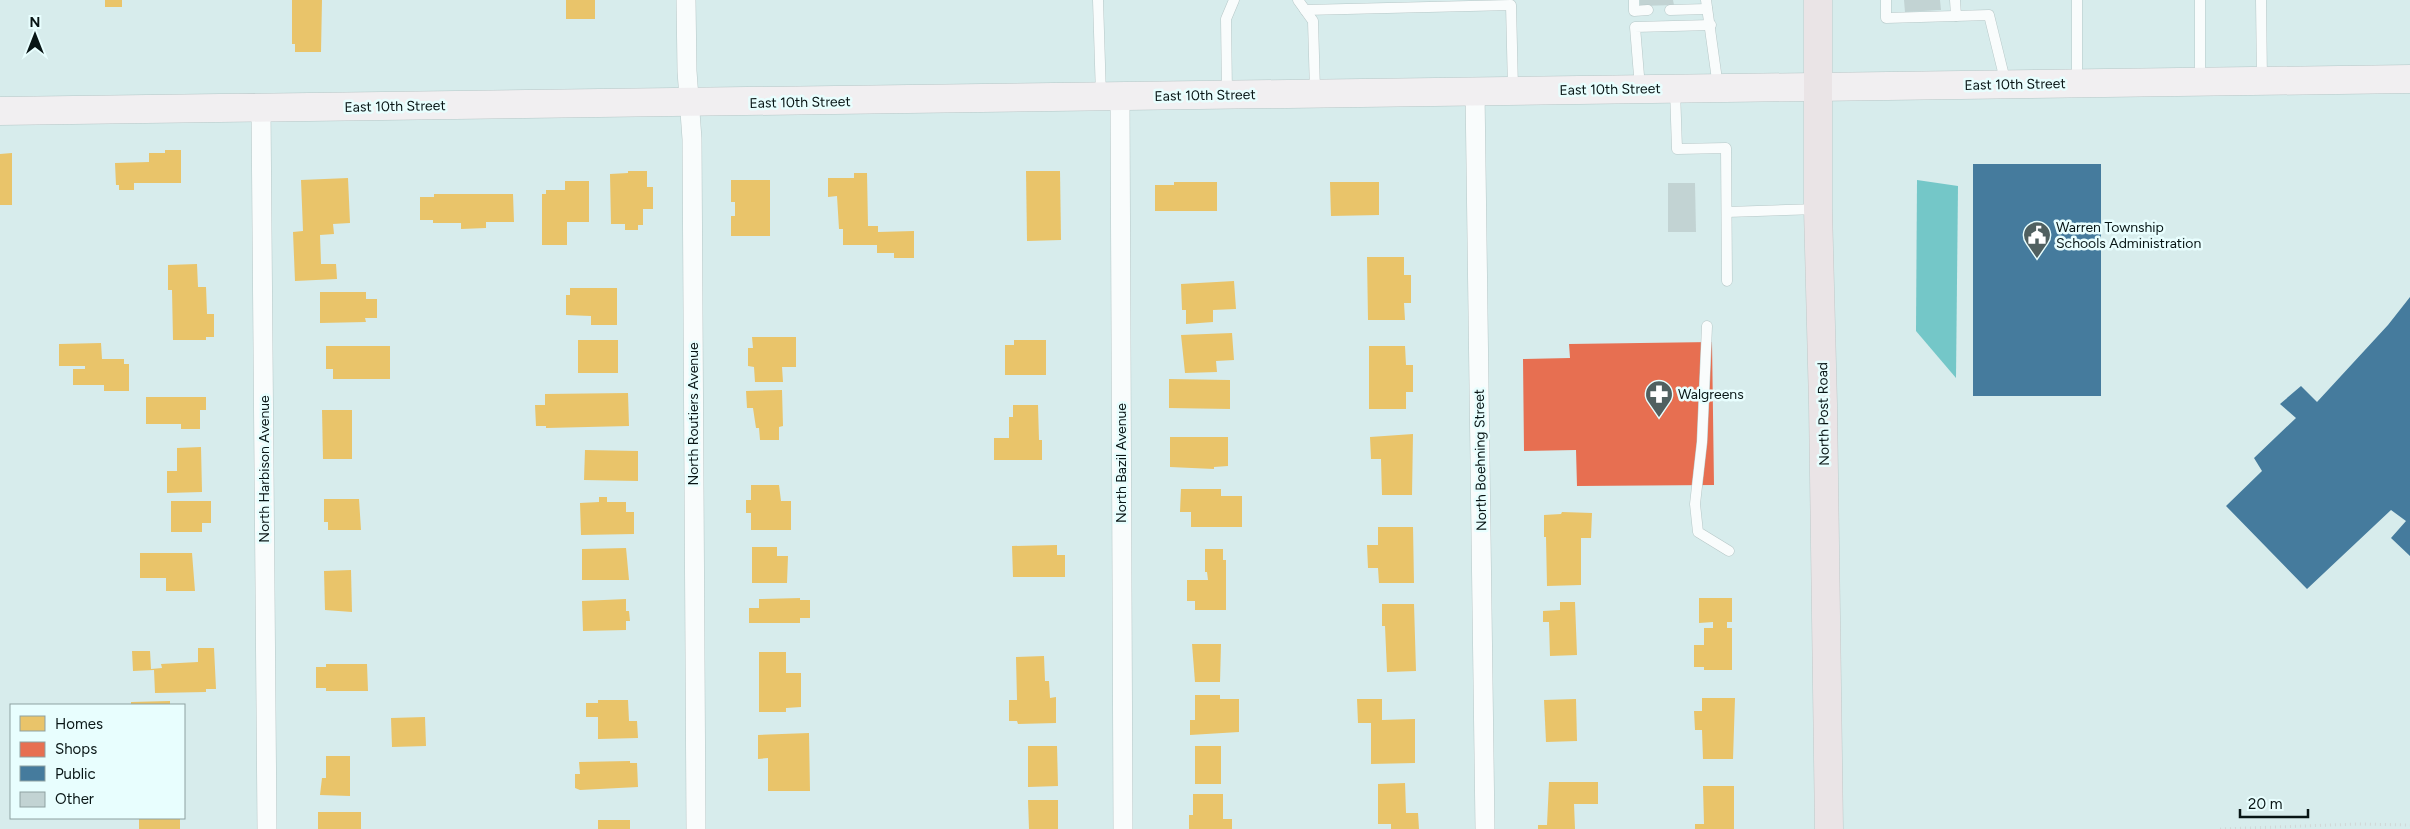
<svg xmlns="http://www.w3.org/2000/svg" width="2410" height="829" font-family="Figtree,sans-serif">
<rect width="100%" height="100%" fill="#d7ecec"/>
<polygon fill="#74c7c8" points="1917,180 1958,186 1956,378 1916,331"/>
<g fill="#e9c46a">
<rect x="105" y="0" width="17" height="7"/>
<polygon points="292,0 322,0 321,52 295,52 295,44 292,44"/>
<rect x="566" y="0" width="29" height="19"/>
<polygon points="165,150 181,150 181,183 134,183 134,190 119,190 119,185 116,185 115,163 149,162 149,153 165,153"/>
<polygon points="12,153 12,205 0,205 0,154"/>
<polygon points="628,171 647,171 647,187 653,187 653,209 643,209 643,225 638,225 638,230 625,230 625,224 611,224 610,174 628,173"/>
<polygon points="1026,171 1060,171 1061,240 1027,241"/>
<polygon points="854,173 867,173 868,226 878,226 878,232 914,231 914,258 894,258 894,253 877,253 877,245 843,245 843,229 839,229 837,196 828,197 828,178 854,178"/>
<polygon points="348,178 350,223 333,224 334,234 320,235 321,264 336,264 337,279 295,281 293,232 303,231 301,180"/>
<polygon points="731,180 770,180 770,236 731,236 731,216 735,216 735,202 731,202"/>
<polygon points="565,181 589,181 589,222 567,222 567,245 542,245 542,194 546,194 546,190 565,190"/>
<polygon points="1174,182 1217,182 1217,211 1155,211 1155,185 1174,185"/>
<polygon points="1330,182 1379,182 1379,215 1331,216"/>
<polygon points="434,194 513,194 514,222 486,222 486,228 461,229 461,223 433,223 433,220 420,220 420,197 434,197"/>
<polygon points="1367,257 1404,257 1404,275 1411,275 1411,303 1404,303 1405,320 1368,320"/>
<polygon points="197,264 198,287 206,287 207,314 214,314 214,337 206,337 206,340 173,340 172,290 168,290 168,265"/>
<polygon points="1234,281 1236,309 1213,310 1213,322 1186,324 1186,310 1182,310 1181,284"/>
<polygon points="570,288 617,288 617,325 591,325 591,316 566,315 566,295 570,295"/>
<polygon points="320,292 366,292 366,299 377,299 377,318 365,318 366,322 320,323"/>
<polygon points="1232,333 1234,360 1216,361 1217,372 1185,373 1181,335"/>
<polygon points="752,337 796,337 796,367 782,367 783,382 755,382 754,367 748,366 748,348 753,348"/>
<rect x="578" y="340" width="40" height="33"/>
<polygon points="1014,340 1046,340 1046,375 1005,375 1005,345 1014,345"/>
<polygon points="101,343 102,359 124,359 124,364 129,364 129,391 104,391 104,385 73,385 73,369 85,369 85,366 59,366 59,344"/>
<polygon points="326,346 390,346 390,379 333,379 333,369 326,369"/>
<polygon points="1369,346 1405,346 1406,365 1413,365 1413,392 1406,392 1406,409 1369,409"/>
<polygon points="1169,379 1230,380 1230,409 1169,408"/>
<polygon points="782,390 783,426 779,427 779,440 760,440 759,428 756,428 753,408 747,408 746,391"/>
<polygon points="628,393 629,426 546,428 546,426 536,426 535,405 545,405 545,394"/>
<polygon points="146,397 206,397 206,410 200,410 200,429 181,429 181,424 146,424"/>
<polygon points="1013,405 1038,405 1039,440 1042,440 1042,460 994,460 994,438 1009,438 1009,417 1013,417"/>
<polygon points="322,410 352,410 352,459 323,459"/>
<polygon points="1413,434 1412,495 1382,495 1381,459 1371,459 1370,437"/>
<polygon points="1170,437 1228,437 1228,466 1214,467 1214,469 1170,467"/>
<polygon points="201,447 202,492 167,493 167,471 177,471 177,448"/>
<polygon points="585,450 638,451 638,481 584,480"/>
<polygon points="751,485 779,485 781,501 791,501 791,530 751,530 751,513 746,513 746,500 751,500"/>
<polygon points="1181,489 1221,489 1221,496 1242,496 1242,527 1191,527 1191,512 1180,512"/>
<polygon points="599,497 607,497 607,502 626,502 626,512 634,512 634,534 581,535 580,503 599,502"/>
<polygon points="324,499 359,499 361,530 328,530 328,522 324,522"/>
<polygon points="171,501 211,501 211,523 202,523 202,532 171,532"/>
<polygon points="1562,512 1592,513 1591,538 1581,538 1581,585 1547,586 1546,537 1544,537 1544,515 1561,514"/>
<polygon points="1378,527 1413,527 1414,583 1379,583 1378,568 1368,568 1367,545 1378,545"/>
<polygon points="1057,545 1057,555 1065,555 1065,577 1013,577 1012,546"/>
<polygon points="752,547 777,547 777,556 788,556 787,583 752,583"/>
<polygon points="626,548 629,580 582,580 582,549"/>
<polygon points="1205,549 1223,549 1223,560 1226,560 1226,610 1195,610 1195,601 1187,601 1187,580 1208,580 1207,572 1205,572"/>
<polygon points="140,553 192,553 195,591 166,591 166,578 140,578"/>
<polygon points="351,570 352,612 325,610 324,571"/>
<polygon points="800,598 800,600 810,600 810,618 800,618 800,623 749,623 749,608 759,608 759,599"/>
<polygon points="1699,598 1732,598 1732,622 1727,622 1727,628 1732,628 1732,670 1704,670 1704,667 1694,667 1694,645 1704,645 1704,628 1713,628 1713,622 1699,623"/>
<polygon points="626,599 626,611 629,611 630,621 626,621 626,630 583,631 582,601"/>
<polygon points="1560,602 1575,602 1577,655 1550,656 1549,622 1543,622 1543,611 1560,610"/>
<polygon points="1382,604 1414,604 1416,671 1387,672 1385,626 1382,626"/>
<polygon points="1192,644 1221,644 1220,682 1195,682"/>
<polygon points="198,648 214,648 216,689 206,689 206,692 155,693 154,670 133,671 132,651 150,651 151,669 162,668 161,664 198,662"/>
<polygon points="759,652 786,652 786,673 801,673 801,707 786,708 786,712 759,712"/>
<polygon points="1044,656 1045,681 1049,681 1050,698 1056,697 1056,723 1018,724 1017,721 1009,721 1009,700 1017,700 1016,657"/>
<polygon points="326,664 367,664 368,691 326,691 326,688 316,688 316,667 326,667"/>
<polygon points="1195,695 1220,695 1220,699 1239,699 1239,732 1190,735 1190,720 1195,720"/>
<polygon points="1702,698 1735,698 1733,759 1703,759 1702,730 1695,730 1694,711 1702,711"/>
<polygon points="1357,699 1382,699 1382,720 1415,719 1415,763 1371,764 1371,723 1358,723"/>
<polygon points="1576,699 1577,741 1546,742 1544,700"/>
<polygon points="598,700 628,700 629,721 637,721 638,738 598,739 598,717 586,717 586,703 598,703"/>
<polygon points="170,701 170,705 131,705 131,702"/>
<polygon points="425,717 426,746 392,747 391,718"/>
<polygon points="809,733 810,791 768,791 768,758 758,759 758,735"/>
<polygon points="1028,746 1057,746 1058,786 1028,787"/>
<rect x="1195" y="746" width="26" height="38"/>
<polygon points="326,756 350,756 350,796 320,795 322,778 326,778"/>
<polygon points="630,761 630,763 637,763 638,787 580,790 575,788 575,774 580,774 579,762"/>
<polygon points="1549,782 1598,782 1598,804 1574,804 1575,829 1538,829 1538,825 1547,825"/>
<polygon points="1405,783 1406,813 1418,813 1419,829 1391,829 1391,824 1378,824 1378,784"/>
<polygon points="1703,786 1734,786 1734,829 1695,829 1695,824 1704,824"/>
<polygon points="1193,794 1223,794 1223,819 1232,819 1232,829 1189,829 1189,815 1193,815"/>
<polygon points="1028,800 1058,800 1058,829 1029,829"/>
<rect x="318" y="812" width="43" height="17"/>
<rect x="139" y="818" width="41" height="11"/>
<rect x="598" y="820" width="32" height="9"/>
</g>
<polygon fill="#e76f51" points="1712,342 1714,485 1577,486 1576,450 1524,451 1523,359 1570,358 1569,344"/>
<g fill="#457b9d">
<rect x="1973" y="164" width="128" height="232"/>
<polygon points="2410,297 2410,556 2391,538 2406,521 2391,510 2307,589 2226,506 2262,471 2254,458 2296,418 2280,404 2301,386 2317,402 2388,325"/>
</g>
<g fill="#c2d3d3">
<polygon points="1640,0 1673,0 1674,5 1640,6"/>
<polygon points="1904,0 1940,0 1941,10 1905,12"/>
<polygon points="1668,183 1695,183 1696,232 1668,232"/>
</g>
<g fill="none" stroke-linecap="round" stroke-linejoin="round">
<g stroke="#b6c7c7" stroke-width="11">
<g id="lane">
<polyline points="1098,0 1101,96"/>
<polyline points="1298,0 1313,21 1315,91"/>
<polyline points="1634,0 1634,11 1648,10"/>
<polyline points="1706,0 1718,87"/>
<polyline points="1886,0 1886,18 1989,15 2006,84"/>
<polyline points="1955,0 1956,16"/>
<polyline points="2261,0 2262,80"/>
<polyline points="1305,10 1511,5 1513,89"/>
<polyline points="1670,10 1707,9"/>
<polyline points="2077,81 2077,0"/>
<polyline points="2200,81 2200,0"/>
<polyline points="1640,88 1635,27 1711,25"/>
<polyline points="1675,90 1677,149 1726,148 1727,281"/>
<polyline points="1227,93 1226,19 1234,0"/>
<polyline points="1727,212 1818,209"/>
<polyline points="1707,326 1702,442 1695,504 1698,532 1729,551"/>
</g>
</g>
<g stroke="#b6c7c7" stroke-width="20">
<g id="street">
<polyline points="686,0 687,71 692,139 696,829"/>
<polyline points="1475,91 1485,829"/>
<polyline points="1120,96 1123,829"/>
<polyline points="261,108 267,829"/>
</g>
</g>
<g stroke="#b6c7c7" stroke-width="29">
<polyline id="secondary" points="0,111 2410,79"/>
</g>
<g stroke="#bfc9c9" stroke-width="29">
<polyline id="primary" points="1818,0 1818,209 1823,404 1829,829"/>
</g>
<polyline stroke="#d1d7d7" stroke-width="3" stroke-dasharray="1 4" stroke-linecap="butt" points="2220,829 2359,824 2410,825"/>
<use href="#lane" stroke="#f9fcfc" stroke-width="10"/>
<use href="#street" stroke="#f9fcfc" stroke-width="19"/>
<use href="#secondary" stroke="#f1eff1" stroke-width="28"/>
<use href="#primary" stroke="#eae4e6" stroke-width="28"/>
</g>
<defs>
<g id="civic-pin" transform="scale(1.4375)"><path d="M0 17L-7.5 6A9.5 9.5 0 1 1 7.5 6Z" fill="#506060" stroke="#e8fefe"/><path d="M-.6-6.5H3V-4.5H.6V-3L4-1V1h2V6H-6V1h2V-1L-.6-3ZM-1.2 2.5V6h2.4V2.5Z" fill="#fff"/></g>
<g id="pharmacy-pin" transform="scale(1.4375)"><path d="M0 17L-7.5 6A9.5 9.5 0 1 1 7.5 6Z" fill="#506060" stroke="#e8fefe"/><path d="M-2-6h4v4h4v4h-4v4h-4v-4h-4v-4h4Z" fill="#fff"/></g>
</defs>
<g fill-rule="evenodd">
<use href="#civic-pin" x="2037" y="235"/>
<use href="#pharmacy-pin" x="1659" y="394"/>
</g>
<g text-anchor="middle" stroke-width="5" stroke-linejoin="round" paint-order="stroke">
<g font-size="14" fill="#081515" stroke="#e8fefe">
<text transform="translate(2015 84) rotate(-1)" y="5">East 10th Street</text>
<text transform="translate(1610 89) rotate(-1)" y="5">East 10th Street</text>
<text transform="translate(1205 95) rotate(-1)" y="5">East 10th Street</text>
<text transform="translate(800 102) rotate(-1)" y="5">East 10th Street</text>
<text transform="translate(395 106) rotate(-1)" y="5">East 10th Street</text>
<text transform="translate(693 414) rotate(-90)" y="5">North Routiers Avenue</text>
<text transform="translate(1823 414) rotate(-91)" y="5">North Post Road</text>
<text transform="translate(1480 460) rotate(-91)" y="5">North Boehning Street</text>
<text transform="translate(1121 463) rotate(-90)" y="5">North Bazil Avenue</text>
<text transform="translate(264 469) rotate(-90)" y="5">North Harbison Avenue</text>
</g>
<g font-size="14" fill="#081515" stroke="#e8fefe" text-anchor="start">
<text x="2056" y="232">Warren Township<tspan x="2056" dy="16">Schools Administration</tspan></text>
<text x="1678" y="399">Walgreens</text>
</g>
</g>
<rect x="10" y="704" width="175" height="115" fill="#e8fefe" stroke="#8ea1a1"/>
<rect x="20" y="716" width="25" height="15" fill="#e9c46a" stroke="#8ea1a1"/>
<text x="55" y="729" font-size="15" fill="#081515">Homes</text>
<rect x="20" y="742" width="25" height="15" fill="#e76f51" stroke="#8ea1a1"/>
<text x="55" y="754" font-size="15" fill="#081515">Shops</text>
<rect x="20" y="766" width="25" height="15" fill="#457b9d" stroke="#8ea1a1"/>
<text x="55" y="779" font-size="15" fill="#081515">Public</text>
<rect x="20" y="792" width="25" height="15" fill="#c2d3d3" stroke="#8ea1a1"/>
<text x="55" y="804" font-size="15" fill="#081515">Other</text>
<g transform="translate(35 35)" stroke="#e8fefe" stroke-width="4" paint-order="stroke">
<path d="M0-4L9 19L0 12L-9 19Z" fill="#081515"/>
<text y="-8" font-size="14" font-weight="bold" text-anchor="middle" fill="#081515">N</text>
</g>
<path d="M2240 809v8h68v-8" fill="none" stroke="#081515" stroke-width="2.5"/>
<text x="2248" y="809" font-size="15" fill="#081515" stroke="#e8fefe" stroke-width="4" paint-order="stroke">20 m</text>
</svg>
